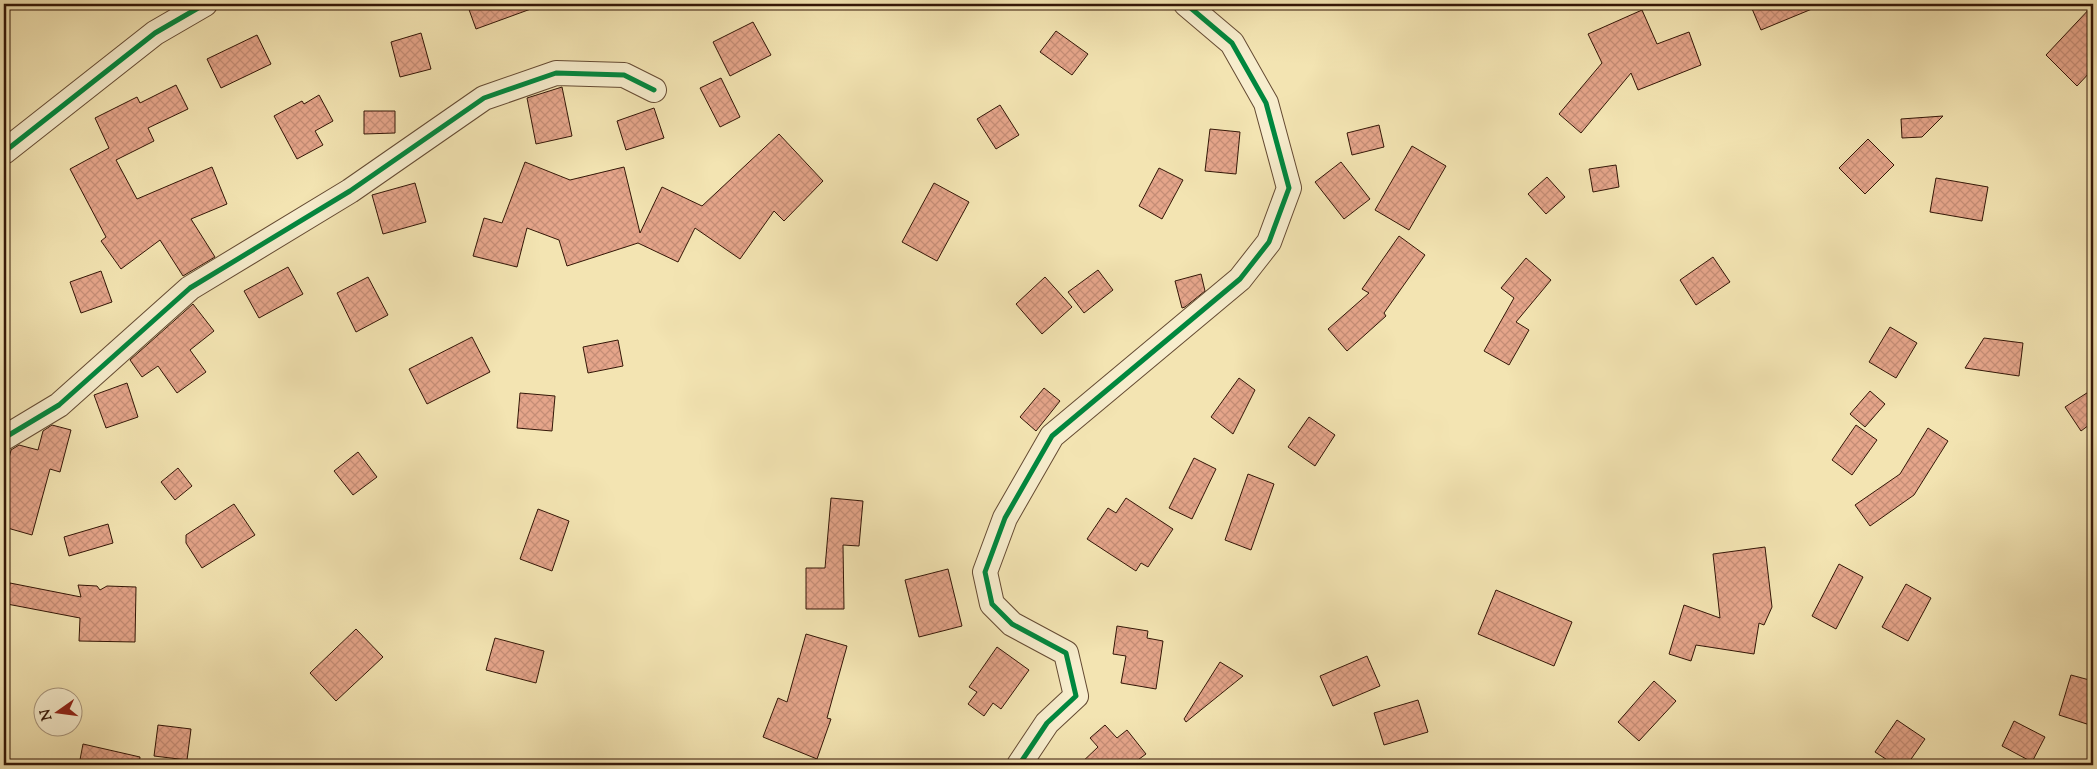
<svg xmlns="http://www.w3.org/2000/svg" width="2097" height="769" font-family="'Sorts Mill Goudy',serif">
<defs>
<pattern id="building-cross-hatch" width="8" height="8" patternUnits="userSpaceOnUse" patternTransform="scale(1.25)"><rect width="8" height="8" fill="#e5a58a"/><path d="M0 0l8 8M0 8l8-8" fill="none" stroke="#c58d76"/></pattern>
</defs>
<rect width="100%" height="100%" fill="#f3e4b2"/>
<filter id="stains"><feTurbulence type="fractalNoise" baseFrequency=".004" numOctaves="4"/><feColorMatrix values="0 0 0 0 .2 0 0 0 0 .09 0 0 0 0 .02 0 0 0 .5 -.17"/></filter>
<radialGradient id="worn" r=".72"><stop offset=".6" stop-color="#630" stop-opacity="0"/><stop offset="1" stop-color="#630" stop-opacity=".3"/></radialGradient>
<g fill="url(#building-cross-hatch)" stroke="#341707">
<polygon points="467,4 538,4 539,6 476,29"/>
<polygon points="1750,4 1824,4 1761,30"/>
<polygon points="2093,5 2093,69 2077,86 2046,55"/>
<polygon points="1642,10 1657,44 1689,32 1701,65 1638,90 1631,73 1581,133 1559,114 1602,63 1588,34"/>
<polygon points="753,22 771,55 730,76 713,42"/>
<polygon points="1056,31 1088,54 1072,75 1040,52"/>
<polygon points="421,33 431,69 400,77 391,42"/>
<polygon points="257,35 271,64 221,88 207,59"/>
<polygon points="721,78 740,117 720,127 700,88"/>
<polygon points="176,85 188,109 148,128 154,141 116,160 137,199 212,167 227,204 191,219 215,257 183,276 160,240 121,269 101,241 106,237 70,169 109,148 95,118 137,97 140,103"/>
<polygon points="562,87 572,136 536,144 527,98"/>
<polygon points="319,95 333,121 315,131 323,145 297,159 274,116 302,101 304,104"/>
<polygon points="1000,105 1019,135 996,149 977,119"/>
<polygon points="654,108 664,138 626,150 617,121"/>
<polygon points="364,111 395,111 395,133 364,134"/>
<polygon points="1943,116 1922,137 1902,138 1901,119"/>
<polygon points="1379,125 1384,147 1352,155 1347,133"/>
<polygon points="1210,129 1240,132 1236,174 1205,171"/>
<polygon points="779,134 823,181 784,221 774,211 740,259 695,228 678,262 638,243 567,266 559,240 527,228 517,267 473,256 484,218 502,223 525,162 570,180 624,167 640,233 662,187 702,206"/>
<polygon points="1868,139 1894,165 1865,194 1839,168"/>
<polygon points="1412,146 1446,166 1409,230 1375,210"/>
<polygon points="1341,162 1370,199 1344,219 1315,182"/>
<polygon points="1616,165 1619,187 1593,192 1589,169"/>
<polygon points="1159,168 1183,180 1162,219 1139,206"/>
<polygon points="1547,177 1565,197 1546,214 1528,194"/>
<polygon points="1936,178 1988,187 1982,221 1930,212"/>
<polygon points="415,183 426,222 383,234 372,195"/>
<polygon points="934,183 969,202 937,261 902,242"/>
<polygon points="1399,236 1425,255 1384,313 1386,316 1347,351 1328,329 1369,293 1362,289"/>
<polygon points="1713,257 1730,282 1696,305 1680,280"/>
<polygon points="1526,258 1551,280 1516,322 1529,330 1509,365 1484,351 1514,298 1501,288"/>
<polygon points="288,267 303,294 259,318 244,291"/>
<polygon points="1098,270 1113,290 1084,313 1068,292"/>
<polygon points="101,271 112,302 81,313 70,282"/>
<polygon points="1201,274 1205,291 1185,307 1182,308 1175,281"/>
<polygon points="368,277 388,315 356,332 337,293"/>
<polygon points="1045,277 1072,307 1042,334 1016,304"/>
<polygon points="193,304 214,331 190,350 206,372 177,393 158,366 142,377 130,360"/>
<polygon points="1890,327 1917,343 1896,378 1869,362"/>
<polygon points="472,337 490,372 427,404 409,369"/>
<polygon points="1984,338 2023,343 2019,376 1965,368"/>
<polygon points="618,340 623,366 588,373 583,347"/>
<polygon points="1239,378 1255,390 1233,434 1211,417"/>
<polygon points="127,383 138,417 106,428 94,395"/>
<polygon points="1044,388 1060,401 1036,431 1020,417"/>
<polygon points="2093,389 2093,422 2081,431 2065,407"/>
<polygon points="1870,391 1885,404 1865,427 1850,414"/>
<polygon points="520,393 555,396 552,431 517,428"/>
<polygon points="1309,417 1335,435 1315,466 1288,447"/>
<polygon points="52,425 71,430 60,472 50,469 32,535 4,527 4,479 11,450 19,445 38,450 43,431"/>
<polygon points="1856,425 1877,440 1852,475 1832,460"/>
<polygon points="1928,428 1948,441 1914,495 1870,526 1855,505 1900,474"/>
<polygon points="358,452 377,477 353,495 334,471"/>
<polygon points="1194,458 1216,469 1192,519 1169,508"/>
<polygon points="178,468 192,486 175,500 161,482"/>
<polygon points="1248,474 1274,484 1251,550 1225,540"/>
<polygon points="831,498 863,501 859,546 843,545 844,609 806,609 806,568 825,568"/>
<polygon points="1126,498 1173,529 1148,567 1141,563 1136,571 1087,539 1108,508 1116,513"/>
<polygon points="234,504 255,535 202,568 186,543 186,535"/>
<polygon points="538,509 569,521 552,571 520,559"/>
<polygon points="108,524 113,543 69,556 64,537"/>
<polygon points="1765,547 1772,607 1764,625 1759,623 1754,654 1696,645 1691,661 1669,654 1684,605 1720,618 1713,554"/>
<polygon points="1839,564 1863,577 1836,629 1812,616"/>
<polygon points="948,569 962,626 919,637 905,580"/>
<polygon points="10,583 81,597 78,585 97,586 100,590 107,586 136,587 135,642 79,641 80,618 7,604"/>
<polygon points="1906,584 1931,598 1908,641 1882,627"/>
<polygon points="1496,590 1572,622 1554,666 1478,634"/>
<polygon points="1117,626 1148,631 1147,638 1163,641 1156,689 1121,683 1126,656 1113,654"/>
<polygon points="356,629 383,657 336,701 310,673"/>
<polygon points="806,634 847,646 827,718 831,719 817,759 763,737 778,698 787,702"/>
<polygon points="495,638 544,651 536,683 486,670"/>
<polygon points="997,647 1029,670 1001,709 993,703 984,716 968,704 977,692 969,687"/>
<polygon points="1367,656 1380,686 1333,706 1320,676"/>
<polygon points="1220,662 1243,676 1186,722 1184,719"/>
<polygon points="2071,675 2093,681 2093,726 2059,715"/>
<polygon points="1654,681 1676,701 1639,741 1618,722"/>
<polygon points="1418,700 1428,732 1384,745 1374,713"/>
<polygon points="1897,720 1925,739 1907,765 1895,765 1875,752"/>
<polygon points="2014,721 2045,737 2032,762 2002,746"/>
<polygon points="158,725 191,729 187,760 154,756"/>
<polygon points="1105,725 1117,738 1127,730 1146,754 1131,765 1079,765 1098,747 1090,738"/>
<polygon points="83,744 140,757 139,765 79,765"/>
</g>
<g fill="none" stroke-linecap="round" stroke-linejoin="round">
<g stroke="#644a32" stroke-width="26">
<g id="street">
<polyline points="4,152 155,33 205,4"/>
<polyline points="4,438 59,405 190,288 350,191 484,98 556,73 624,75 654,90"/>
<polyline points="1019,765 1047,723 1076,696 1066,653 1012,624 992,604 985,572 1005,518 1052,436 1240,279 1269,242 1289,188 1266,103 1232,43 1186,4"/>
</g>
</g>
<use href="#street" stroke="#f7edcd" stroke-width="24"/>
<g stroke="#f7edcd" stroke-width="8">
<g id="cycleway">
<polyline points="4,152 155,33 205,4"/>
<polyline points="4,438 59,405 190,288 350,191 484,98 556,73 624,75 654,90"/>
<polyline points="1019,765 1047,723 1076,696 1066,653 1012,624 992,604 985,572 1005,518 1052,436 1240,279 1269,242 1289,188 1266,103 1232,43 1186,4"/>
</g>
</g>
<use href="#cycleway" stroke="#00873e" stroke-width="5"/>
</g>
<rect width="2097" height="769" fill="none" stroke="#f3e4b2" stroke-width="20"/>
<rect x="5" y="5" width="2087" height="759" fill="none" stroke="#341707" stroke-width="2.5"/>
<rect x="10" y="10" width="2077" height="749" fill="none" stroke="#341707"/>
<g transform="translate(58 712) rotate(256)"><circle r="24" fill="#f7edcd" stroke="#a9977e"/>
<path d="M0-4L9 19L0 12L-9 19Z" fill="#8f2418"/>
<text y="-8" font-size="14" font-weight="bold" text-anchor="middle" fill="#341707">N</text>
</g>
<rect width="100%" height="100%" filter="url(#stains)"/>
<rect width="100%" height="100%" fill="url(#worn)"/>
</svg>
